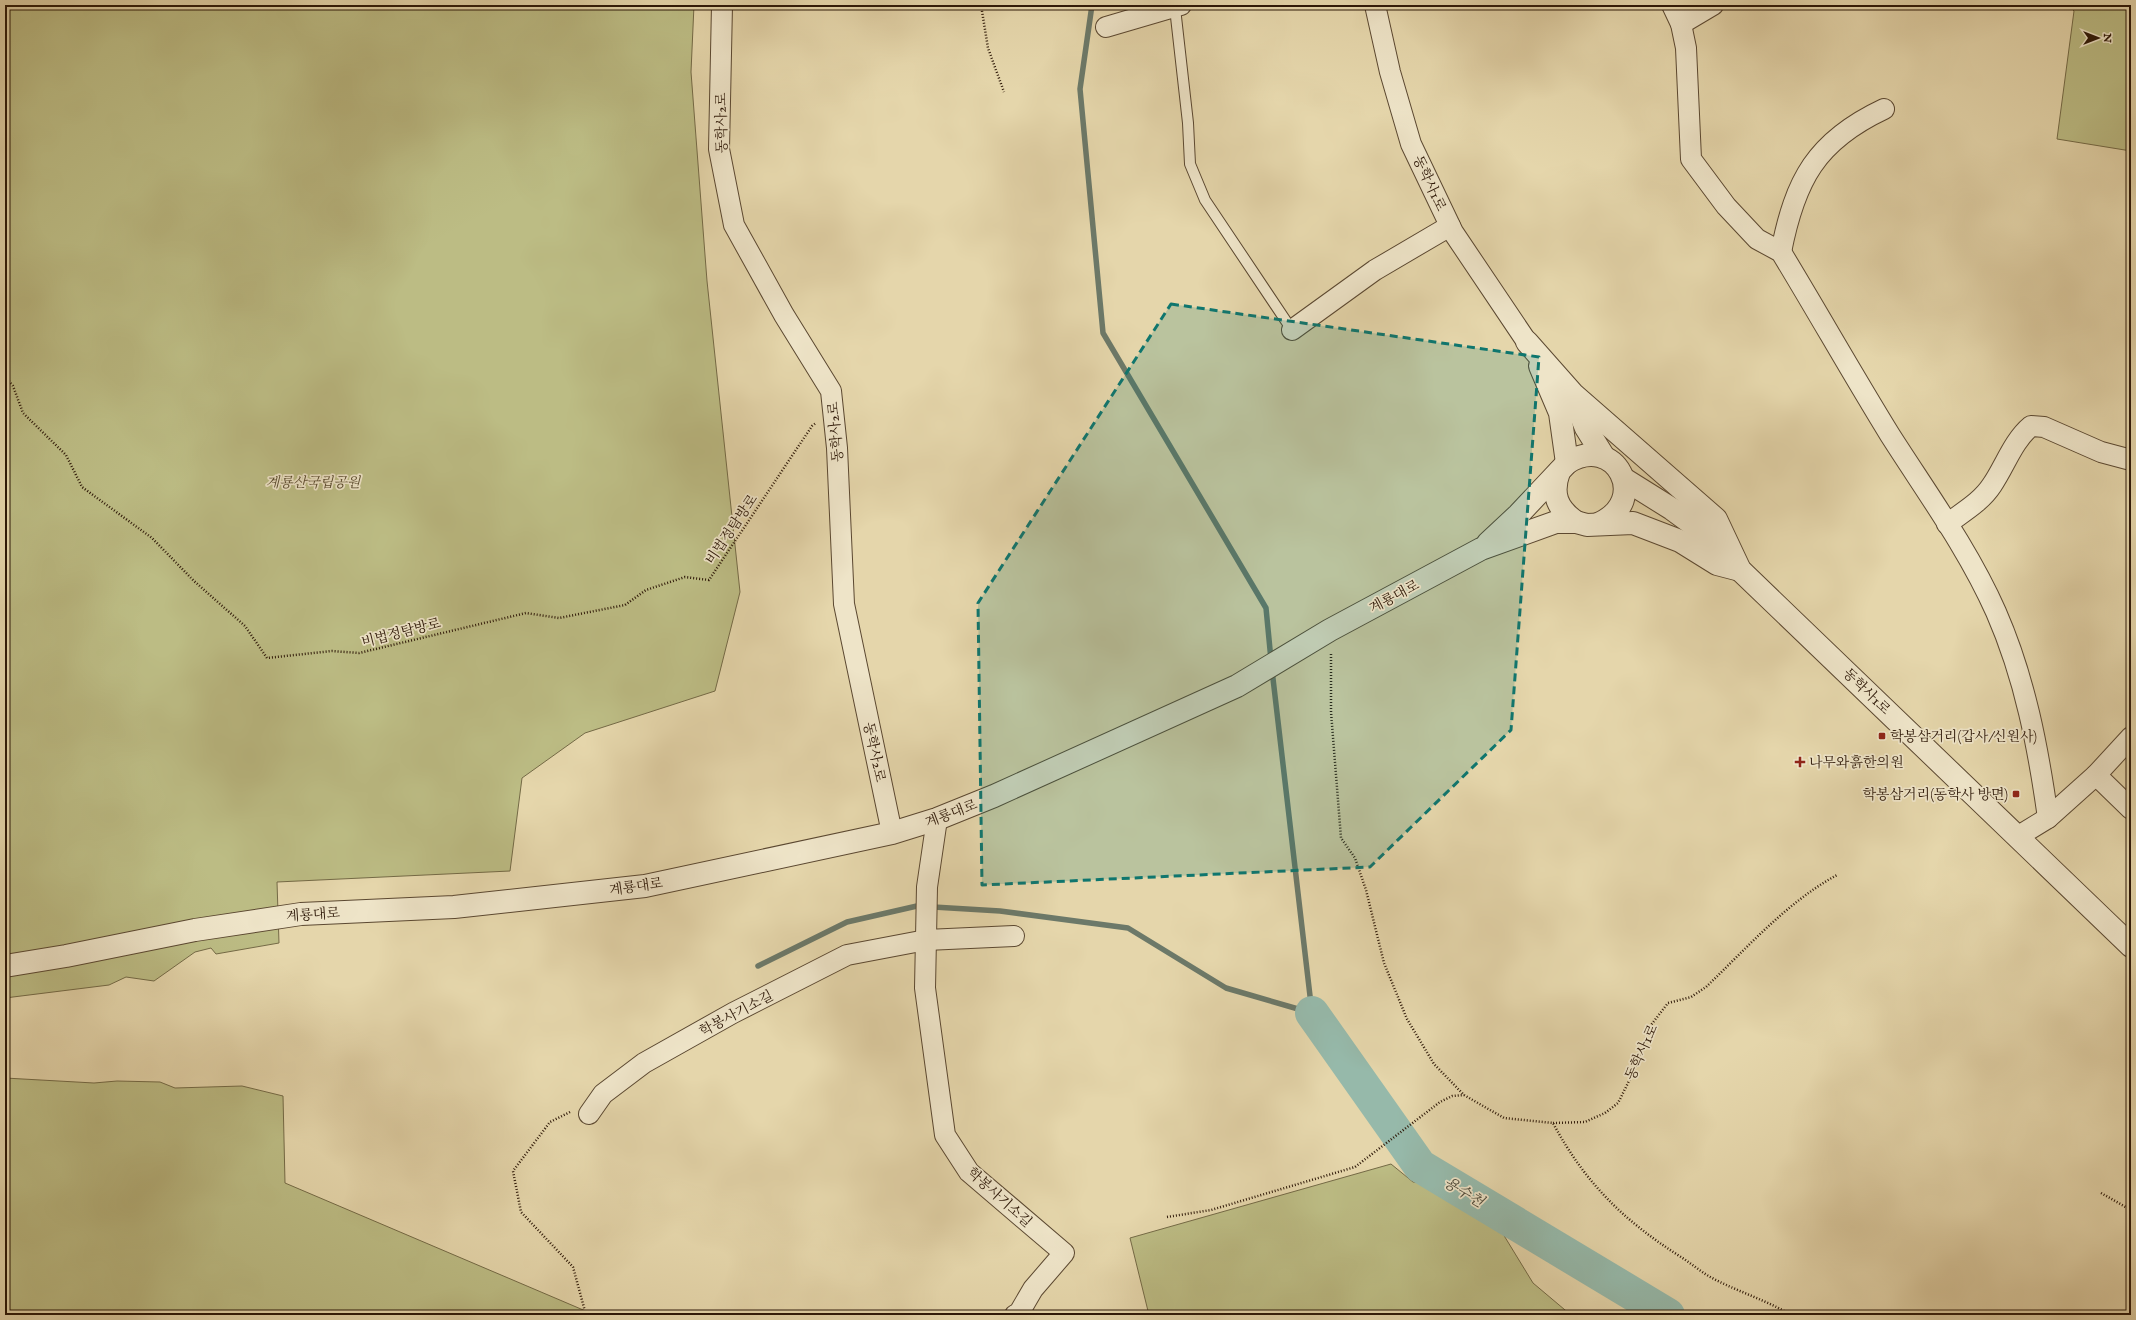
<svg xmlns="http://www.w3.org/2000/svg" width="2136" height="1320" font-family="'IM FELL English','Noto Serif KR',serif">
<rect width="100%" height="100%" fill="#e5d6ab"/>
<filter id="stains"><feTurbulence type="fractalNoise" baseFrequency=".005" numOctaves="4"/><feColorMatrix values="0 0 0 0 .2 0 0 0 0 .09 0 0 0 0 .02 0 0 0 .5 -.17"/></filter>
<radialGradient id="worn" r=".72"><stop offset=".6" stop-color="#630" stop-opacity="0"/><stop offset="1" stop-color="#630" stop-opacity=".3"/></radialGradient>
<g fill="#bcbc84" stroke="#746a46">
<polygon points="5,5 694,5 691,72 707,281 740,592 715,691 585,733 522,778 510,871 277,882 279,943 216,954 211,948 195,952 154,981 126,977 109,985 5,998"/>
<polygon points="2069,5 2131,5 2131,151 2057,139 2074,11"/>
<polygon points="5,1078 94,1083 117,1081 160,1082 175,1088 242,1086 283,1096 285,1183 595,1315 5,1315"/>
<polygon points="1391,1164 1413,1182 1428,1184 1451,1192 1482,1209 1500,1229 1533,1283 1571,1315 1149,1315 1130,1238"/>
</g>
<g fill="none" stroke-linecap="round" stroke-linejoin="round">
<g stroke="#6c7969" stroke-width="5.5">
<polyline points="1092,5 1080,89 1103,333 1266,608 1271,660"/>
<polyline points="758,966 847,922 917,906 1000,911 1128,928 1226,988 1312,1013 1272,670"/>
</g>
<polyline stroke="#96b9aa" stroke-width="34" points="1312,1013 1420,1166 1668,1315"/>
<g stroke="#5b4831" stroke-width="12">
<polyline id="service" points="1175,8 1188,123 1190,164 1205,200 1292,330"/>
</g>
<g stroke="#5b4831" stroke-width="22">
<g id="minor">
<polyline points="722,5 719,149 734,225 784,315 831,391 837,448 844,604 892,833"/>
<polyline points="1375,5 1390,72 1411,144 1453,232 1527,342"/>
<path d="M1672 5 1681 24 1686 48 1691 159 1726 206 1757 239 1781 252C1818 313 1853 375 1890 435 1927 493 1968 549 1996 612 2025 678 2038 747 2048 818"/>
<polyline points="1681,24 1713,5"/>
<polyline points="1106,27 1181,5"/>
<path d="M1781 252C1795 180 1816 141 1884 109"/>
<polyline points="1292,330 1375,270 1450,226"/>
<path d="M1947 524C1963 512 1981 502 1992 485 2005 466 2013 441 2031 426L2044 427 2101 452 2131 460"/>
<polyline points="2096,775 2131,809"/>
<polyline points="937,819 927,887 925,988 945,1135 969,1172 1064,1253 1033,1289 1019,1313 1015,1315"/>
<polyline points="2017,837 2048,818 2096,775 2131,737"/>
<polyline points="589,1114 603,1094 644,1063 733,1013 847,955 926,940 1014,936"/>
</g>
</g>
<g stroke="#5b4831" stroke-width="24">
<g id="tertiary">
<polyline points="1527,342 1573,394 1716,519 1740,570 2131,946"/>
<polyline points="1540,366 1560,413 1567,463"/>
<polyline points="1573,396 1586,428 1604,457"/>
<path d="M1559 472C1551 494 1557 509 1576 522"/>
<polyline points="1624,479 1672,509 1728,550"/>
<path d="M1488 543 1518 515 1567 463C1615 432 1652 501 1598 524"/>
<polyline points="5,966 66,956 195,930 301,914 454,907 645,886 892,833 937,819 994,796 1237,686 1330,630 1481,549 1556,522 1576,522 1587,525 1633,523 1680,541 1717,564 1740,570"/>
</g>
</g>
<g stroke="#2d1808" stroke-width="2.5" stroke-dasharray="1 2" stroke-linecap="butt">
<polyline points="981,5 988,48 1004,92"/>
<polyline points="5,376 13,386 23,413 66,455 82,487 152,538 194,581 245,626 267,658 332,651 359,653 526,613 559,618 625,605 646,590 685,577 709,580 812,426 816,423"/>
<path d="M1331 654V712L1341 838 1355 858 1366 890 1384 963 1407 1019 1434 1064 1464 1095 1504 1118 1553 1123C1585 1183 1624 1221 1681 1257 1692 1264 1702 1273 1714 1279 1739 1292 1766 1300 1791 1315"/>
<polyline points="570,1112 550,1122 513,1171 521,1212 573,1267 586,1315"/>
<path d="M1553 1123 1585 1122 1605 1113 1618 1103 1632 1075 1651 1025 1668 1003 1691 997 1706 987C1747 948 1787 902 1837 875"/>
<polyline points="2101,1193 2131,1210"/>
<polyline points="1167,1217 1211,1210 1355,1167 1440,1102 1452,1096 1464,1095"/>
</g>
<use href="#service" stroke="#eee4c8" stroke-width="10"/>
<use href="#minor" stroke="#eee4c8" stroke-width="20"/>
<use href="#tertiary" stroke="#eee4c8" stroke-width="22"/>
</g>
<path fill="#0f766e" fill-opacity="0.2" stroke="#0f766e" stroke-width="3" stroke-dasharray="8 5" stroke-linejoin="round" d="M1171 304 1539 357 1511 730 1370 867 982 885 978 603Z"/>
<g fill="#8f2418" stroke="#eee4c8" stroke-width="1.5">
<rect x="1878" y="732" width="8" height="8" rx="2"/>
<path d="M1798 756h4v4h4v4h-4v4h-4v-4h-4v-4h4z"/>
<rect x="2012" y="790" width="8" height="8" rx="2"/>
</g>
<g text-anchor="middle" stroke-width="3.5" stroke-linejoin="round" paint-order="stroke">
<g font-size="14" fill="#2d1808" stroke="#eee4c8">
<text transform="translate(721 123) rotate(-91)" y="5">동학사2로</text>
<text transform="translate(1430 183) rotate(65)" y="5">동학사1로</text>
<text transform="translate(835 432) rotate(-95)" y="5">동학사2로</text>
<text transform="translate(731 529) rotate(-56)" y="5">비법정탐방로</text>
<text transform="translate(1394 596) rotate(-28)" y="5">계룡대로</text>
<text transform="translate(401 632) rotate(-14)" y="5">비법정탐방로</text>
<text transform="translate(1867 691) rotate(44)" y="5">동학사1로</text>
<text transform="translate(875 752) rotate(78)" y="5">동학사2로</text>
<text transform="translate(951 813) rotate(-21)" y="5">계룡대로</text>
<text transform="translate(636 886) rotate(-8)" y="5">계룡대로</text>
<text transform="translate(313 914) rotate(-4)" y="5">계룡대로</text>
<text transform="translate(736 1013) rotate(-28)" y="5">학봉사기소길</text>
<text transform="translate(1641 1052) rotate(-66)" y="5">동학사1로</text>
<text transform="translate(1000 1197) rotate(42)" y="5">학봉사기소길</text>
</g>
<g font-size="14" font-style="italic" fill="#58492d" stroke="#eee4c8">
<text x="313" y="487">계룡산국립공원</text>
</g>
<g font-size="14" fill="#2d1808" stroke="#eee4c8" text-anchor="start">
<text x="1890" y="741">학봉삼거리(갑사/신원사)</text>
<text x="1809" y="767">나무와흙한의원</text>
<text x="2008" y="799" text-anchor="end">학봉삼거리(동학사 방면)</text>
</g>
<g font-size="15" font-style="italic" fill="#4c4839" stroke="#eee4c8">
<text transform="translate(1464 1192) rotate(31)" y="5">용수천</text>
</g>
</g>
<rect width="2136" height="1320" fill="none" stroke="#e5d6ab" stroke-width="20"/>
<rect x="6" y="6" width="2124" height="1308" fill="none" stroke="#2d1808" stroke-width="2"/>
<rect x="10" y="10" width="2116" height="1300" fill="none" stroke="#2d1808"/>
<g transform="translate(2098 38) rotate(90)" stroke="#eee4c8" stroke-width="3" paint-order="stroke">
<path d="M0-3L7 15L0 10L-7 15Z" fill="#2d1808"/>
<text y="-6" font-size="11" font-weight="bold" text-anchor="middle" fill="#2d1808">N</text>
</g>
<rect width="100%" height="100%" filter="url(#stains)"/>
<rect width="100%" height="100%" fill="url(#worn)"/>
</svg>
